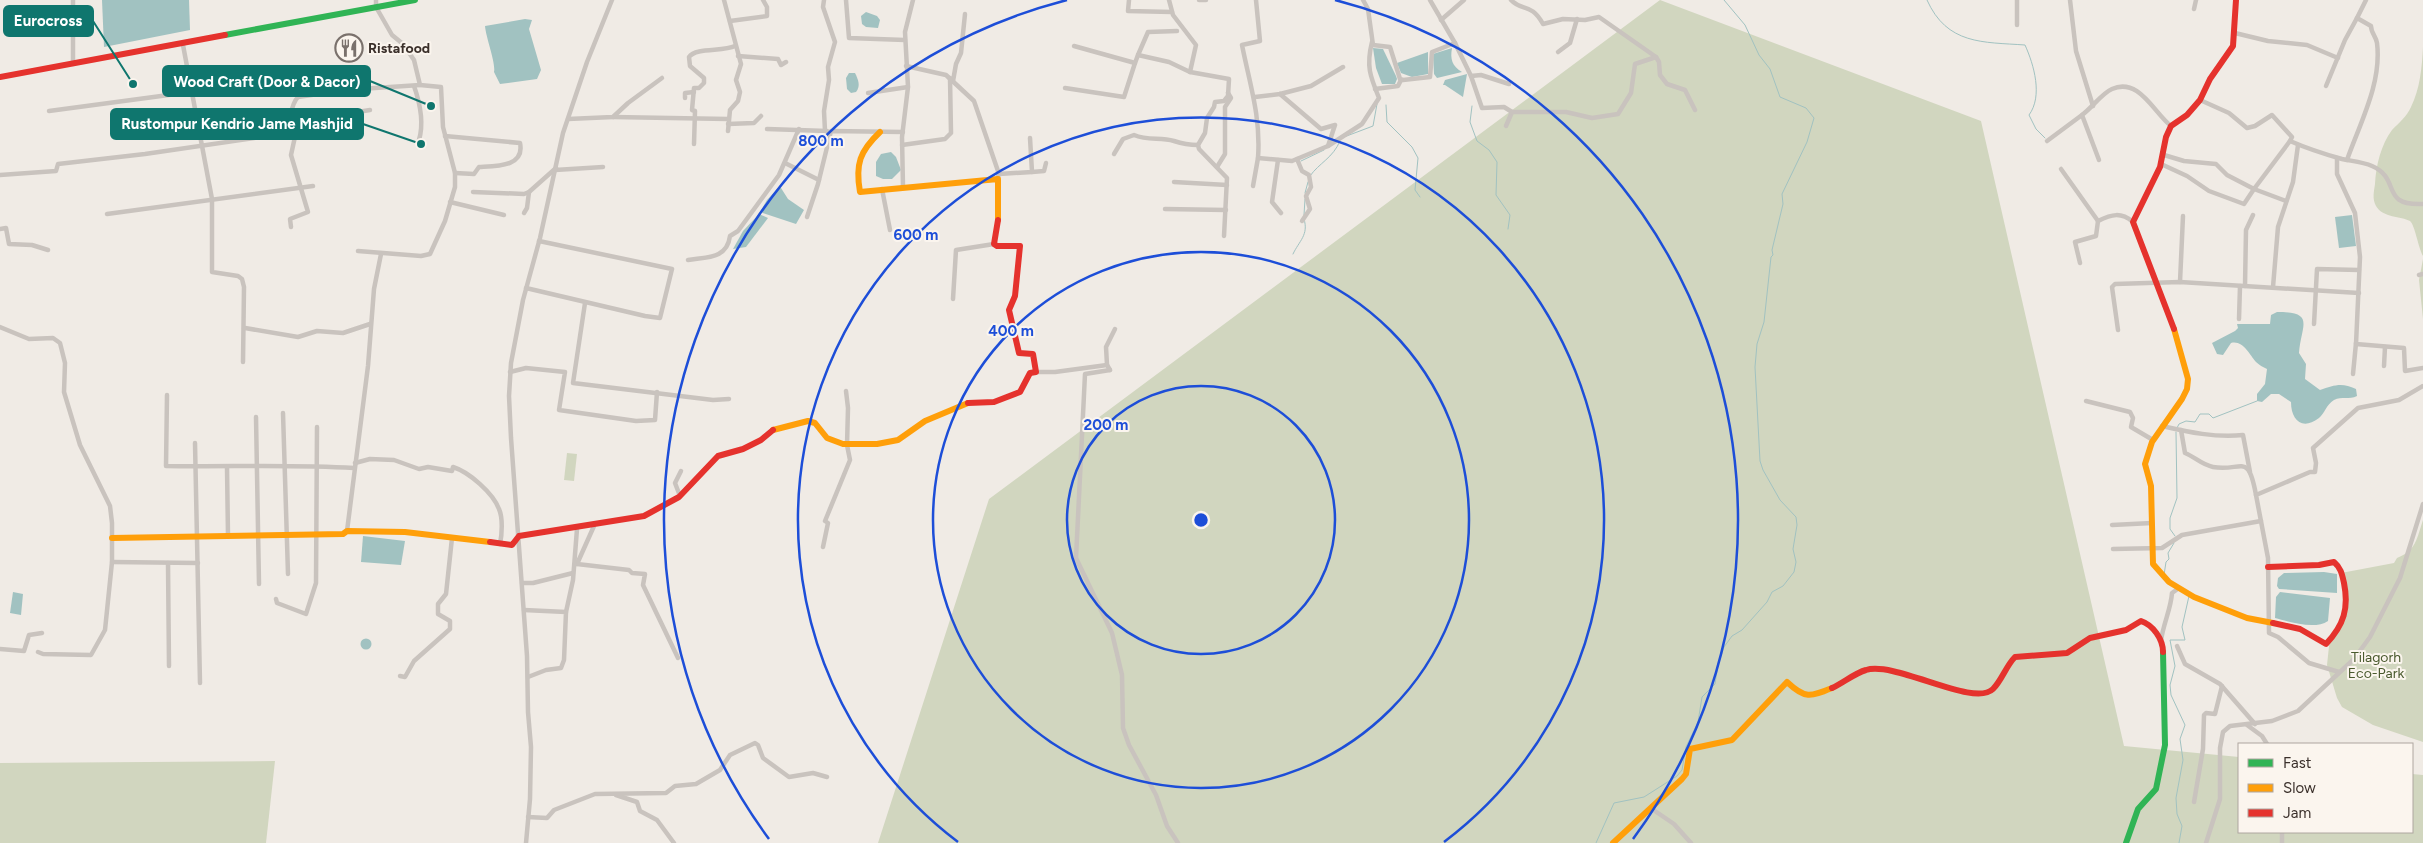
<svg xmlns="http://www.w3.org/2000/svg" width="2423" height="843" font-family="Figtree,sans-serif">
<rect width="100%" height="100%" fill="#f0ebe5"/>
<g fill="#d1d6bf">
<polygon points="1660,0 1981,121 2124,746 2239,757 2239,832 2412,832 2412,774 2423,775 2423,843 878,843 989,499"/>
<path d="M2423 47V256C2418 247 2415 225 2410 221 2401 216 2383 218 2376 206 2372 199 2374 191 2375 184 2376 165 2381 145 2392 130 2399 123 2407 116 2411 107 2420 89 2422 67 2423 47Z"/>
<polygon points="2423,259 2423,319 2419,280"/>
<polygon points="567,453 577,454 574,481 564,480"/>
<path d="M2423 520V742L2373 725 2342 707 2337 698 2327 665 2330 637 2345 616 2341 573 2394 563 2397 558C2416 551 2417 538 2423 520Z"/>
<polygon points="275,761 266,843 0,843 0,763"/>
</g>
<g fill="#a1c2c1">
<polygon points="102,0 189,0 190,30 104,47"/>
<polygon points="866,12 877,16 880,20 878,28 866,27 862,24 861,16"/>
<path d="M525 19 532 20 529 29 541 70 537 79 500 84 494 72C496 63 486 38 485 26Z"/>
<polygon points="1373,48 1383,49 1396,76 1397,79 1395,84 1382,84 1376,68"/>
<path d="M1452 48C1450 59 1452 66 1462 72L1437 78 1434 74 1433 54Z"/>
<polygon points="1428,52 1428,74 1412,77 1401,73 1397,63"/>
<path d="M849 73H855C858 79 861 86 856 92L851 93 847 89 846 78Z"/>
<polygon points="1467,74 1463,97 1445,85 1443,85 1445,80"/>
<polygon points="891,152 896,157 901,170 892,179 883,179 876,176 876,162 881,154"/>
<polygon points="778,188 781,188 788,199 804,210 796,224 760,212 767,200"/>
<polygon points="759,214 768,218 746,247 733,249 743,231"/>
<polygon points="2352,215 2356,246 2339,248 2335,217"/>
<path d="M2277 312C2316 312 2301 325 2299 353L2306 364 2305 379 2320 390C2334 385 2342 382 2356 389L2357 396C2349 400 2342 396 2334 400 2326 405 2325 413 2319 418 2302 431 2291 420 2291 402L2279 394H2271L2262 402 2257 401V394L2265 384 2267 369C2263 367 2259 365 2256 362 2249 354 2243 340 2231 343L2223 355 2217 354 2212 343 2235 331 2238 328 2237 324H2270L2271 315Z"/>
<polygon points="363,536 405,541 401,565 361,562"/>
<polygon points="2324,572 2337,574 2337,593 2279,589 2277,586 2278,578 2284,573"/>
<polygon points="13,592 23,594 21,615 10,613"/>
<path d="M2280 592 2330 598 2328 621C2315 630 2290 622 2275 618L2276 597Z"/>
<circle cx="366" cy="644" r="5.5"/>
</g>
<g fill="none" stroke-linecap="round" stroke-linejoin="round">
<g stroke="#a1c2c1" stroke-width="1">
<path d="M1927 0C1947 45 1983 42 2025 45 2034 65 2043 96 2029 115L2036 129 2045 138"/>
<polyline points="1386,105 1387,122 1412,147 1418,158 1415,190 1420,197"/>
<polyline points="1472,106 1470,122 1477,141 1489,150 1497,162 1496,195 1510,215 1508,229"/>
<polyline points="1344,137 1373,126 1377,104"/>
<polyline points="1301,161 1324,150"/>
<path d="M1310 176C1319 163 1333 158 1340 141"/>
<polyline points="1305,193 1308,182"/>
<polyline points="1304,215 1305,199"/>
<path d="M1293 254C1299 241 1309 235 1304 219"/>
<polyline points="2177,428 2179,424 2186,421 2195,422 2200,414 2209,414 2213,418 2257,401"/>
<polyline points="2175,536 2170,529 2170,518 2177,498 2176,432"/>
<polyline points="2164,575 2166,562 2169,559 2168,553 2174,543"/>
<polyline points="1596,843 1614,803 1644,797 1677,776 1682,770 1686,747 1698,722 1702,697 1715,684 1718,664 1724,647 1732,636 1742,630 1767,602 1772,592 1783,586 1794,572 1796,562 1793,549 1797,525 1796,517 1780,500 1763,470 1760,461 1755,367 1757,344 1764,322 1771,257 1773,255 1772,250 1783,204 1782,194 1807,142 1814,118 1806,108 1780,97 1770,69 1759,55 1745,25 1724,0"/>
<polyline points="2179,843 2182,826 2177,814 2176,798 2183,760 2180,739 2185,725 2171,695 2170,685 2175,666 2170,640 2185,640 2182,627 2189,596"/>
</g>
<g stroke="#c9c3be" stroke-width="4.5">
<polyline points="724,0 741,64 736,80 740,92 738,101 730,110 728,131"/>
<polyline points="824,0 823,7 835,42 828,67 829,80 824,111 825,131"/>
<polyline points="846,0 849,38 905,40"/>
<polyline points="1129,0 1128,11 1172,12"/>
<polyline points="1169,0 1173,15 1196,45 1190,72 1229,79 1228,96 1224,101 1215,102 1214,107 1207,118 1205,133 1198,145 1199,149 1227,178 1224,236"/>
<polyline points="1199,0 1206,0"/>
<path d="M1256 0 1260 41 1242 45C1250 85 1261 117 1258 158L1292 161 1328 146 1335 125 1321 129 1280 94"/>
<polyline points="1363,0 1368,9 1373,45 1390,47 1400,79 1403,80 1430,77 1432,52 1455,43 1430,0"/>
<path d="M1511 0C1522 12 1531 2 1543 24L1563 19 1585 20 1599 17 1656 57 1659 62 1660 75 1667 84 1685 90 1695 110"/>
<polyline points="2070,0 2076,51 2093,106"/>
<polyline points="2194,9 2196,0"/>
<polyline points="1441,20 1464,0"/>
<polyline points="730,21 767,16 767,7 763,0"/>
<polyline points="2017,25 2017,0"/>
<polyline points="2235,33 2268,41 2307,45 2338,58"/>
<polyline points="1455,43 1471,76 1481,75 1509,84"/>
<polyline points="183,45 212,199 212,272 238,276 242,279 244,287 243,362"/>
<polyline points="1074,46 1135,63 1138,55 1169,62 1190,72"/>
<polyline points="1558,52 1570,43 1577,19"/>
<polyline points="1138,55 1148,32 1177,31"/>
<polyline points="738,56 778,59 781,65 786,62"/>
<polyline points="73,64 73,0"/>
<polyline points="906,66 946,75 974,101 999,174"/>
<polyline points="1471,76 1482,108 1504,107 1512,112 1506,126"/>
<polyline points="953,81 956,64 961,53 965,14"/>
<path d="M414 86C420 103 424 123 419 140"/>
<polyline points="2326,86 2345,40 2357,18"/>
<polyline points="1065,88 1124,97 1135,63"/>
<polyline points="1375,89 1398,86 1401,80"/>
<polyline points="868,93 908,87"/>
<polyline points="1255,97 1280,94 1311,86 1343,67"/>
<polyline points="685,98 685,93 694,92"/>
<polyline points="2200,100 2229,113 2247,128 2255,126 2272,115 2292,137 2290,141"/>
<polyline points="49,111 191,92"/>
<polyline points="1512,112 1566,112 1592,118 1618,114 1631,93 1635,64 1656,57"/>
<polyline points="613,117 728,119"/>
<polyline points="568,119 613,117 628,103 662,78"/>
<polyline points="289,123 370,110"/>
<polyline points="728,124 754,123 761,116"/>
<polyline points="767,129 827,131"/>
<path d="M445 136 520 143C525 167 496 166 479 167L474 174 455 173"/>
<polyline points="2047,141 2082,115"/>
<path d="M694 144 695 111 692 110 694 88H699L704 83V78L690 66 689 57C696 47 723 52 735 46"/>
<polyline points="902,145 945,139 951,133 950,78"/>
<path d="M1328 146 1362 124 1379 98C1370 76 1366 66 1372 42"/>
<path d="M1114 154 1123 139 1134 135C1148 141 1160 137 1174 141 1183 144 1188 145 1198 145"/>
<path d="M2164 155 2184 161 2216 164 2227 175 2254 189 2290 141C2306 148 2324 154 2342 159 2351 161 2363 162 2372 166 2402 179 2379 206 2423 204"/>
<polyline points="2337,158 2337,174 2355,213 2360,257 2356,344 2404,348 2405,371 2423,368"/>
<polyline points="1297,159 1302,171 1309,175 1311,187 1306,196 1310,209 1302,221"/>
<polyline points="1278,160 1272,202 1281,213"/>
<path d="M2099 160 2082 115C2093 107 2101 94 2112 89 2139 77 2154 113 2171 126"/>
<path d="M2347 160C2360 123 2382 83 2377 43 2376 36 2371 33 2371 26L2357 18 2366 0"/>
<polyline points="785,163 819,180"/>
<polyline points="2161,164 2187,176 2209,191 2244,204 2254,189 2286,201"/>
<polyline points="1217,167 1225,154 1225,107 1231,98 1228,93"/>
<path d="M2061 169 2098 221C2112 214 2121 212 2133 222"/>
<polyline points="555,170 603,167"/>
<polyline points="1032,172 1044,171 1046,163"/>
<path d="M0 175 56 171 58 164 145 154 282 134C293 125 288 107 298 97L345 90 420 85"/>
<polyline points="998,177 999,174 1032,172 1030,138"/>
<polyline points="1174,182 1227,185"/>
<polyline points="1253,186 1258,158"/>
<polyline points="903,187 902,137 908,87 905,32 913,0"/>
<polyline points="882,189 890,230"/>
<polyline points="473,192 524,194 529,192 556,168"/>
<polyline points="450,202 504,215"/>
<polyline points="1165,209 1226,210"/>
<polyline points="524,213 527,208 529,192"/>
<polyline points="107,214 313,186"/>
<polyline points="807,217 818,184 831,131 903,132"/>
<polyline points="291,227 290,219 308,212 291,155 298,123"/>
<polyline points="0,229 6,228 9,244 32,245 48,250"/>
<polyline points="358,251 421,256 430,254 445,221 455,187 455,173 443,127 441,87 420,85 414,60 403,44 392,35 376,7 376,0"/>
<path d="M688 260C707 257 727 259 730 236L738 231 779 175 799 129"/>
<polyline points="2080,263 2075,242 2096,236 2098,221"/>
<polyline points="2419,275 2423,274"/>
<polyline points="2180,282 2183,216"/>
<polyline points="2245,286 2246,230 2253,215"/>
<polyline points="2273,287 2278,227 2293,182 2298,145"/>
<polyline points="526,288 645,316 660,318 672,269 539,241"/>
<polyline points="953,299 956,250 994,244"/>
<polyline points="585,303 573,383 713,400 729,399"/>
<polyline points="2239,319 2240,286"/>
<polyline points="2314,324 2317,269 2359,270"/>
<polyline points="0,327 29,339 53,338 60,343 65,363 64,392 80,445 110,506 112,523 112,562 105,630 91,655 43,654 38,652"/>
<polyline points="245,328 298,337 317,331 343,333 370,324"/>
<polyline points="2118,330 2112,287 2115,284 2180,282 2359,293"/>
<polyline points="1107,365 1106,347 1115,329"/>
<polyline points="2384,366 2385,347"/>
<polyline points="1110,370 1085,374 1076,558 1112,633 1122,675 1123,728 1129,745 1156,795 1167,826 1178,843"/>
<polyline points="510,372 526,368 565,372 559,410 636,421 655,420 657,392"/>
<polyline points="1036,372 1055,372 1107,365 1110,370"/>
<polyline points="2353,374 2356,343"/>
<path d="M167 395 166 466C229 467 291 464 354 468"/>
<polyline points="2086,401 2130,412 2133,418 2131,427 2153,440"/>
<polyline points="283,413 288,574"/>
<polyline points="256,417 259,584"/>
<path d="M2162 426C2188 432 2216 438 2243 435L2250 472"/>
<path d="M2181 430 2185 453C2195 457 2202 465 2213 467 2242 472 2248 451 2256 495"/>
<polyline points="195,443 200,683"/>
<path d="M355 463 370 459 394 460 419 469 428 467 452 471 453 467C469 472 493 493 499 509 503 518 502 534 500 544"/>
<polyline points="227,467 228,536"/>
<polyline points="680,496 675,483 681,471"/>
<polyline points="2112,525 2152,523"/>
<polyline points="347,531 368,366 374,289 381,254"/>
<polyline points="823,547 828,523 825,521 850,460 847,445 848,408 846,391"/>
<polyline points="2113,549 2162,548 2182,535 2261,521"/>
<polyline points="112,562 198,563"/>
<polyline points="168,563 169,666"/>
<polyline points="575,564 577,564 594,526"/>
<polyline points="577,564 629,570 632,573 645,574 643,585 678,658"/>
<polyline points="522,583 533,583 573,573"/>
<polyline points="276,599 277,603 306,614 316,583 317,427"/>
<polyline points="524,610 566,612 564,660 561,668 546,670 528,677"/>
<polyline points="566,612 573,580 577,529"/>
<path d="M2161 641C2163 624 2171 609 2172 593L2179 588"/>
<polyline points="2177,646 2185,664 2220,684 2255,724"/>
<polyline points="0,649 24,651 29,635 42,633"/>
<polyline points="2339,672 2309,663 2278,637 2269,633 2268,558 2256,495 2310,472 2315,472 2316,463 2313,448 2358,408 2399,400 2423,386"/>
<polyline points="400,676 405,677 414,661 450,629 450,621 438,614 438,604 446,594 452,538"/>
<polyline points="2247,725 2262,736 2267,744"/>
<polyline points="616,795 637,802 640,811 657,820 674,843"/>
<polyline points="2194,802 2203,749 2204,715 2206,713 2215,714 2222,686"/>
<polyline points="1652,809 1674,824 1691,843"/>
<polyline points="528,817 547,818 554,810 595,794 666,793 675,786 696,784 720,770 730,755 755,743 758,745 763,758 789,777 813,773 827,777"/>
<polyline points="2282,832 2282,843"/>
<polyline points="526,843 530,799 531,747 528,712 527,656 511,438 509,396 511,363 523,300 540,238 563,133 587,62 612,0"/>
<polyline points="2206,843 2220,799 2220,748 2223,732 2230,726 2272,721 2298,711 2354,659 2370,637 2400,578 2423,504"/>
</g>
<g stroke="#30b455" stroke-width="6">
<polyline points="225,35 415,0"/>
<polyline points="2126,843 2138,809 2156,789 2165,745 2163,652"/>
</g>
<g stroke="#ff9f0a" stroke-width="6">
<path d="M880 132C860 151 855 164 860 192L998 179V220"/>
<polyline points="2174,329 2188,379 2187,389 2182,399 2152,442 2145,464 2151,486 2153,564 2169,582 2194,597 2247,618 2273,623"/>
<polyline points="773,430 808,421 815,423 827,438 843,444 877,444 898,440 925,421 968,403"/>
<polyline points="112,538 343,534 347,531 405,532 490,542"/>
<path d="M1613 843 1682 779 1686 774 1690 749 1732 740 1787 682C1805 699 1810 697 1832 688"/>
</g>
<g stroke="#e5322d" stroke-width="6">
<polyline points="0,77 225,35"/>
<polyline points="2174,329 2133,222 2160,167 2166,137 2171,126 2187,115 2200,100 2210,79 2233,46 2236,0"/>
<polyline points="968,403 994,402 1020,392 1030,373 1036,372 1033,354 1019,353 1009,310 1015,296 1020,246 997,246 994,244 998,220"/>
<polyline points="490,542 512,545 519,536 644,516 679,497 718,456 743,449 761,440 773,430"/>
<path d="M2268 567 2319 565 2334 562C2341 568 2342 574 2344 583 2349 608 2344 625 2326 644L2300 629 2273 623"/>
<path d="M1832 688C1843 683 1855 673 1866 670 1896 661 1974 708 1993 689 2002 680 2006 666 2015 657L2067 653 2090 638 2126 630 2141 621C2153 625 2163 639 2163 652"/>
</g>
</g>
<g fill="none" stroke="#1d4ed8" stroke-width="2.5">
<circle cx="1201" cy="520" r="134"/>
<circle cx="1201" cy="520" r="268"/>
<path d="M958 842A403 403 0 1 1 1444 842"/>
<path d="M769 839A537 537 0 0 1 1067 0M1335 0A537 537 0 0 1 1633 839"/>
</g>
<defs>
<g id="restaurant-ring" transform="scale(1.4375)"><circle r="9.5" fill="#fbf5ee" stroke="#7a716c" stroke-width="1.5"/><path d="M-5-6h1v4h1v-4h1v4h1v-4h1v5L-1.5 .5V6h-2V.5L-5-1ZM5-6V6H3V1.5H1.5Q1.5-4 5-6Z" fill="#7a716c"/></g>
</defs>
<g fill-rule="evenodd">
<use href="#restaurant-ring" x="349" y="48"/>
</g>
<g text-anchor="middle" stroke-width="4" stroke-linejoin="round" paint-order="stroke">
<g font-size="14" font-weight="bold" fill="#3b302b" stroke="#fbf5ee" text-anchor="start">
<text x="368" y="53">Ristafood</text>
</g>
<g font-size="14" fill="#4a5a2e" stroke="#fbf5ee">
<text x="2376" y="662">Tilagorh<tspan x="2376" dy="16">Eco-Park</tspan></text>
</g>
</g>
<circle cx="1201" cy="520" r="8" fill="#1d4ed8" stroke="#fbf5ee" stroke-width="2.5"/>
<g font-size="15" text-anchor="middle" font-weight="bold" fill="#1d4ed8" stroke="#fbf5ee" stroke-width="4" stroke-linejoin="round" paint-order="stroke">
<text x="821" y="146">800 m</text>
<text x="916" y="240">600 m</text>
<text x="1011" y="336">400 m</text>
<text x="1106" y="430">200 m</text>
</g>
<path fill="none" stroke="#0f766e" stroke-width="2" d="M133 84L93 21M431 106L370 81M421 144L363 124"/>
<g fill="#0f766e" stroke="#fbf5ee" stroke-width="2">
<circle cx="133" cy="84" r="5"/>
<circle cx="431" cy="106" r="5"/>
<circle cx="421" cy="144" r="5"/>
</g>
<g fill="#0f766e" stroke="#0f766e" stroke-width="2">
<rect x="4" y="6" width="89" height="30" rx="5"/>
<rect x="163" y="66" width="207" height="30" rx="5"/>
<rect x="111" y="109" width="252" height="30" rx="5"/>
</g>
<g font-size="15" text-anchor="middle" font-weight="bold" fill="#fff">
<text x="48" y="26">Eurocross</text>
<text x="267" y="87">Wood Craft (Door &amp; Dacor)</text>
<text x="237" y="129">Rustompur Kendrio Jame Mashjid</text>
</g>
<rect x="2238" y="743" width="175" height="90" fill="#fbf5ee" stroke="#aea6a0"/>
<rect x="2248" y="759" width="25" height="8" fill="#30b455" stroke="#aea6a0"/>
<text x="2283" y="768" font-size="15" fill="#3b302b">Fast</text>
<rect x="2248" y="784" width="25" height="8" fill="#ff9f0a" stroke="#aea6a0"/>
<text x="2283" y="793" font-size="15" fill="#3b302b">Slow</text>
<rect x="2248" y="809" width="25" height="8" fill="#e5322d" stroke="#aea6a0"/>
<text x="2283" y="818" font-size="15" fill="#3b302b">Jam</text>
</svg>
